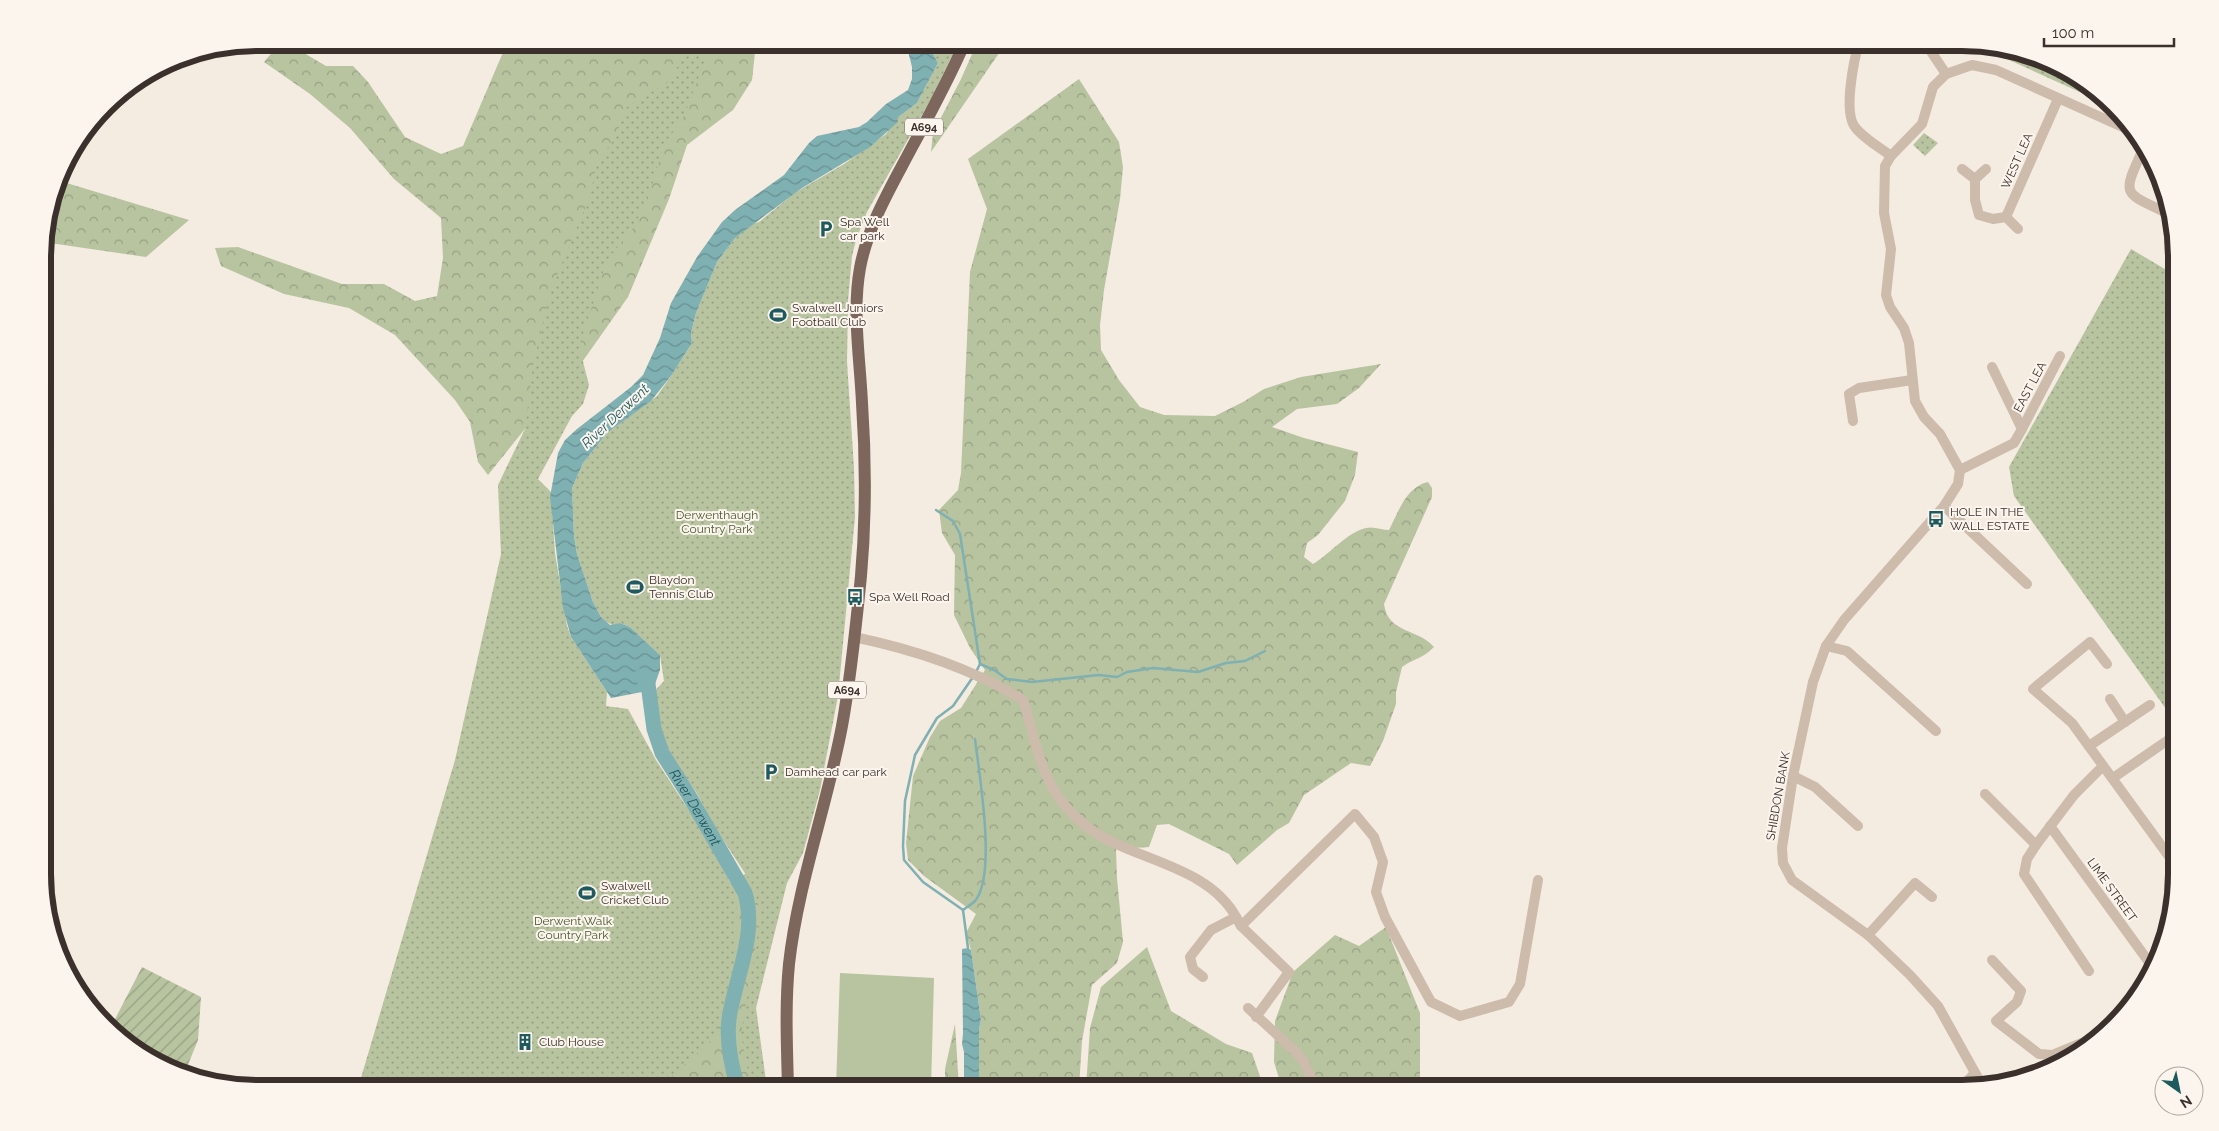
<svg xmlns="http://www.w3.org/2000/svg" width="2219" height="1131" font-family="Raleway,sans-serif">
<defs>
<pattern id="forest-crowns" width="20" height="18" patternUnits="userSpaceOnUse" patternTransform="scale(1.25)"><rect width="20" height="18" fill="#b8c4a0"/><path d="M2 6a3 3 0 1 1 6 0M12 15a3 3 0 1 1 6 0" fill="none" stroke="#97a083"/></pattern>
<pattern id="park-dots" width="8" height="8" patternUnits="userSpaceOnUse" patternTransform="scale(1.25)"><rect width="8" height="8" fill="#b8c4a0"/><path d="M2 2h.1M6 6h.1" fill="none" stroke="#97a083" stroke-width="1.8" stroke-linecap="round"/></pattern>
<pattern id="garden-furrows" width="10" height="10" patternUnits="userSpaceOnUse" patternTransform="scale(1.25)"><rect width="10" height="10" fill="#b8c4a0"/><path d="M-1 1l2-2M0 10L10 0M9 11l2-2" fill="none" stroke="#97a083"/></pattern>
<pattern id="water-waves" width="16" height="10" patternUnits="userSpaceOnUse" patternTransform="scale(1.25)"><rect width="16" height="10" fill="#7fb0b2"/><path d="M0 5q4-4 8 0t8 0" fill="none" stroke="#699091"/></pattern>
</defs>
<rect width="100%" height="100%" fill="#f4ebe1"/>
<polygon fill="#b8c4a0" points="840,973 934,978 931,1088 836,1088"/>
<g fill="url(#forest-crowns)">
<polygon points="280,43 292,46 326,66 353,66 368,82 405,137 441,154 463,146 507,43 756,43 752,80 733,110 687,145 669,199 628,297 580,365 540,410 488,475 478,462 470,422 455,400 395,335 349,308 284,294 221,266 215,248 238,247 342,284 384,284 415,301 437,296 443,258 441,218 394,179 350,128 310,94 264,62"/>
<polygon points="977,43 1006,43 931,152 933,133 961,79"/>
<path d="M1079 79 1119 142 1123 167 1120 199 1104 290 1100 325 1101 350 1119 380 1140 407 1164 415 1215 416 1243 402 1264 389 1301 377 1381 364 1359 388 1337 404 1297 409 1272 427 1304 438 1358 452 1355 475 1345 501 1318 535 1307 543 1304 557 1313 564C1330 554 1346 533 1366 528 1373 526 1382 530 1389 530 1399 511 1406 487 1428 482L1432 488V497L1384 604C1388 634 1418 628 1434 647 1422 659 1415 658 1402 667L1396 692V704L1383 741 1370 766 1351 763 1304 795 1289 823 1277 830 1237 865 1229 854 1169 824 1157 825 1149 847 1116 849 1117 878 1123 942 1117 963 1092 985 1082 1041 1079 1088H979V1029L981 1020 971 950 966 933 976 914 924 876 908 860 906 843 913 776 930 737 940 721 961 708 985 670 970 648 954 615 955 555 942 533 939 510 958 490 961 473 970 272 987 209 968 159Z"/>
<polygon points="60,181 189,220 146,257 43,242"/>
<polygon points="766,861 778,878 748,1040 755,1088 623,1088 669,1050 727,885"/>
<polygon points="1386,927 1420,1013 1420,1088 1282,1088 1274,1062 1275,1021 1293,972 1335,935 1359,946"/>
<polygon points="1147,947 1171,1011 1226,1044 1252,1053 1264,1088 1086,1088 1090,1028 1101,987"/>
<polygon points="955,1024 959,1088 945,1088 945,1069"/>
</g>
<g fill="url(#park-dots)">
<polygon points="686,43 714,43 711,45 684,116 663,147 650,193 632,230 607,260 579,346 589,385 583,404 572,416 538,479 551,492 555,553 567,626 571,637 607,692 606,706 628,709 656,760 703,832 733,888 737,905 735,977 718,1022 717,1035 659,1088 358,1088 455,760 501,554 498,485 525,429 533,365 550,292 590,196 597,162 613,141 627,107 673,79"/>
<polygon points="930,43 958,43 932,97 867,212 856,240 852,256 848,301 847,362 854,468 855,517 838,696 820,790 803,853 787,883 756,1008 767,1088 751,1088 741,1034 761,914 752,884 714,826 696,792 668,752 650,696 664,681 660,655 630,627 620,623 613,625 606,622 601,617 593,602 577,554 574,536 572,488 583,463 607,433 657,396 671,376 692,343 691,333 696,313 717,262 735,238 751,224 759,222 796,192 844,164 886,134 897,118 917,103 938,63 931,50"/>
<polygon points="1993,50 2057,64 2086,89 2084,94 1998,55"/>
<polygon points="1924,133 1938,143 1925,156 1913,145"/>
<polygon points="2131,249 2175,275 2176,723 2014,496 2009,467"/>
</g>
<polygon fill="url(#garden-furrows)" points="142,967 201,997 198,1040 185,1072 162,1067 112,1025"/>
<g fill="url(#water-waves)">
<polygon points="906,43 930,43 931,50 938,63 917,103 897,118 898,122 870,147 802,188 735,238 717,262 696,313 691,333 692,343 671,376 651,401 607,433 583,463 572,488 574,536 577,554 593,602 601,617 610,625 620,623 630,627 660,655 660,670 655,684 647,695 642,692 611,698 571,637 563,608 550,497 558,453 565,440 577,429 631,387 643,375 660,338 671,303 697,257 722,222 735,210 784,175 809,143 817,136 859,127 867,122 886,104 908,90 912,79 912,67"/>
<polygon points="968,948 971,950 981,1020 979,1029 979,1088 964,1088 964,1052 962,1044 963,1033 962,949"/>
</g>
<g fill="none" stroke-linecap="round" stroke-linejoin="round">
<g stroke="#7fb0b2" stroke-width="2.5">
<polyline points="936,510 953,521 960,534 980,664 976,672"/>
<polyline points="980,664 994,670 1007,679 1032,682 1099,675 1117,677 1127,672 1153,668 1198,672 1226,663 1245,661 1265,651"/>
<path d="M963 910C967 907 972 904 975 901 997 875 979 773 975 739"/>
<polyline points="968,948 963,910 923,882 904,860 903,846 905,801 915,755 937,718 953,706 973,677"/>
</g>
<path stroke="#7fb0b2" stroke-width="15" id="s1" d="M641 676 648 684 654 729 662 753 688 794 745 893C757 933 737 974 730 1013 725 1038 731 1065 738 1088"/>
<g stroke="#cdbbac" stroke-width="10">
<path d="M1859 42C1854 60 1843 112 1855 127 1863 138 1879 147 1891 156"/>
<polyline points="1931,42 1930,50 1946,74"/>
<path d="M2144 147C2121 198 2122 191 2171 215"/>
<polyline points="1962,169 1975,179 1986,169"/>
<polyline points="1975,179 1975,200 1979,215 1993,219 2006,217"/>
<polyline points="2018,229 2006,217 2058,99"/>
<polyline points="1853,421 1849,394 1859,388 1912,380"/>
<polyline points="2022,429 2060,356"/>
<polyline points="1960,470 2014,443 2022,429 1992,367"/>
<polyline points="1944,506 2027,584"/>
<path d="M854 637C912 649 973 669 1023 700 1035 737 1038 770 1062 802 1075 818 1093 833 1112 842 1155 863 1212 873 1236 917L1211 930 1190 957 1193 969 1203 977"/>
<polyline points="1826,646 1847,651 1936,731"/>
<polyline points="2107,664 2090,642 2033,689 2072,723 2176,866"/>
<polyline points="2110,699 2125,722"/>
<polyline points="2089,746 2150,705"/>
<polyline points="1793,776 1815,787 1858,826"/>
<polyline points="2113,778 2168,740 2176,741"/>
<polyline points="1985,794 2036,845"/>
<polyline points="2050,826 2154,969"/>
<polyline points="1236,917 1241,926 1355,814 1374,837 1383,862 1376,892 1385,917 1431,1002 1460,1016 1509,1002 1520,984 1538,880"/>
<polyline points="1241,926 1289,972 1256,1017"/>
<polyline points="1868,935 1915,883 1932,897"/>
<polyline points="1992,960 2021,991 2017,1002 1996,1021 2039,1054 2052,1055 2086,1041 2093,1042"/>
<polyline points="2089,971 2024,874 2027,859 2036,845 2074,795 2103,766"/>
<polyline points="1248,1008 1296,1052 1304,1062 1316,1088"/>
<polyline points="1983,1087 1938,1006 1910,975 1868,935 1792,880 1783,863 1782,848 1793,776 1813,682 1826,646 1844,620 1944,506 1958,484 1960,470 1940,434 1924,417 1915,401 1909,343 1904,328 1890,307 1886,295 1891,249 1884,213 1885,166 1891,156 1922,124 1933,87 1946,74 1972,65 1996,70 2136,133"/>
<polyline points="1961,1088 1975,1073"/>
</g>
<path stroke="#7d675c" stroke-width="12" d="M788 1088C787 1047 785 1005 789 964 798 883 827 806 842 726 851 677 856 626 861 576 866 518 866 461 862 403 860 359 852 312 860 268 868 225 891 187 911 149 930 114 949 79 965 42"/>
</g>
<defs>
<g id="parking-bare" transform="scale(1.35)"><path d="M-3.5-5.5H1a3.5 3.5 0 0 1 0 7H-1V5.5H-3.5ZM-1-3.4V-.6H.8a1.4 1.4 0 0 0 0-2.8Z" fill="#1f5a5e" stroke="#fbf5ee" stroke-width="2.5" paint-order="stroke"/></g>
<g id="stadium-bare" transform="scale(1.35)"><path d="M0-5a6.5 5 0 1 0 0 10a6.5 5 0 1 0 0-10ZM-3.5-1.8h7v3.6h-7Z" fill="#1f5a5e" stroke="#fbf5ee" stroke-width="2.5" paint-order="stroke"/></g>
<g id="bus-bare" transform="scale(1.35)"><path d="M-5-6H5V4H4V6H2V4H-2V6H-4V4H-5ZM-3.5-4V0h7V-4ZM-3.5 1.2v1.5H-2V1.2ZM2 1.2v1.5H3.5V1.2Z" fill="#1f5a5e" stroke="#fbf5ee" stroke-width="2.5" paint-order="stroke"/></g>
<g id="building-bare" transform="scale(1.35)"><path d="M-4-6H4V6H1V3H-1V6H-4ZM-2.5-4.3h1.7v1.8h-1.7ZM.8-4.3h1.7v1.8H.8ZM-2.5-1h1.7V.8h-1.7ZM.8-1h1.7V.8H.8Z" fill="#1f5a5e" stroke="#fbf5ee" stroke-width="2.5" paint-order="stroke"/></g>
</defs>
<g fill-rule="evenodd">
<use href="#parking-bare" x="826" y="229"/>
<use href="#stadium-bare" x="778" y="315"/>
<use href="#bus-bare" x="1936" y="519"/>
<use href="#stadium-bare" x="635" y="587"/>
<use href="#bus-bare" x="855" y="597"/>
<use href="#parking-bare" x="771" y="772"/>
<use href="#stadium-bare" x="587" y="893"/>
<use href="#building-bare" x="525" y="1042"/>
</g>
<g text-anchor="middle" stroke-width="4" stroke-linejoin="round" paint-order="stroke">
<g fill="#fbf5ee" stroke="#756b66" stroke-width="1">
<rect x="905" y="118.5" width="38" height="17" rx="4"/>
<rect x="828" y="681.5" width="38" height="17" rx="4"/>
</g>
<g font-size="11" font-weight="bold" fill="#3b302b">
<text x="924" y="131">A694</text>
<text x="847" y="694">A694</text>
</g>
<g font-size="12" fill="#3b302b" stroke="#fbf5ee">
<text transform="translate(2017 161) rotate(-66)" y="4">WEST LEA</text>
<text transform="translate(2030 387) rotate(-62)" y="4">EAST LEA</text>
<text transform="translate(1778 796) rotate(-80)" y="4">SHIBDON BANK</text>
<text transform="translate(2112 890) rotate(54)" y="4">LIME STREET</text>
</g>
<g font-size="12" fill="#3b302b" stroke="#fbf5ee" text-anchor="start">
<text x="840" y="226">Spa Well<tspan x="840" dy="14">car park</tspan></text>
<text x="792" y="312">Swalwell Juniors<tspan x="792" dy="14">Football Club</tspan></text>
<text x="1950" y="516">HOLE IN THE<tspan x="1950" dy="14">WALL ESTATE</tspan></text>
<text x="649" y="584">Blaydon<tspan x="649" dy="14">Tennis Club</tspan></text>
<text x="869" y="601">Spa Well Road</text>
<text x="785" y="776">Damhead car park</text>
<text x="601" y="890">Swalwell<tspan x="601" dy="14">Cricket Club</tspan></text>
<text x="539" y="1046">Club House</text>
</g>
<g font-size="12" fill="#4a5a2e" stroke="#fbf5ee">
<text x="717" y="519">Derwenthaugh<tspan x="717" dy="14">Country Park</tspan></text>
<text x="573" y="925">Derwent Walk<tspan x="573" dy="14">Country Park</tspan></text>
</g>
<g font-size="14" font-style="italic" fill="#1f5a5e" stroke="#fbf5ee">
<text transform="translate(615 416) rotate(-43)" y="5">River Derwent</text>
<text dy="5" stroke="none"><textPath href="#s1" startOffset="145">River Derwent</textPath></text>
</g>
</g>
<path d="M0 0H2219V1131H0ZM257 51H1962A206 206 0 0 1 2168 257V874A206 206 0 0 1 1962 1080H257A206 206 0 0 1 51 874V257A206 206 0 0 1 257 51Z" fill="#fbf5ee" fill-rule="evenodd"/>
<path fill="none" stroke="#3b302b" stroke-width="6" d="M257 51H1962A206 206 0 0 1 2168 257V874A206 206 0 0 1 1962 1080H257A206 206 0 0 1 51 874V257A206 206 0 0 1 257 51Z"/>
<g transform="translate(2179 1091) rotate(147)"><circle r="24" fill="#fbf5ee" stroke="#aea6a0"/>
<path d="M0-4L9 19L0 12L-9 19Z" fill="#1f5a5e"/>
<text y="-8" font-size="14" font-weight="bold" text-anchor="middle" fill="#3b302b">N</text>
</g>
<path d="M2044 38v8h130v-8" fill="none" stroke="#3b302b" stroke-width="2.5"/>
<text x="2052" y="38" font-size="15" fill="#3b302b" stroke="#fbf5ee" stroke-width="4" paint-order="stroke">100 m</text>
</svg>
